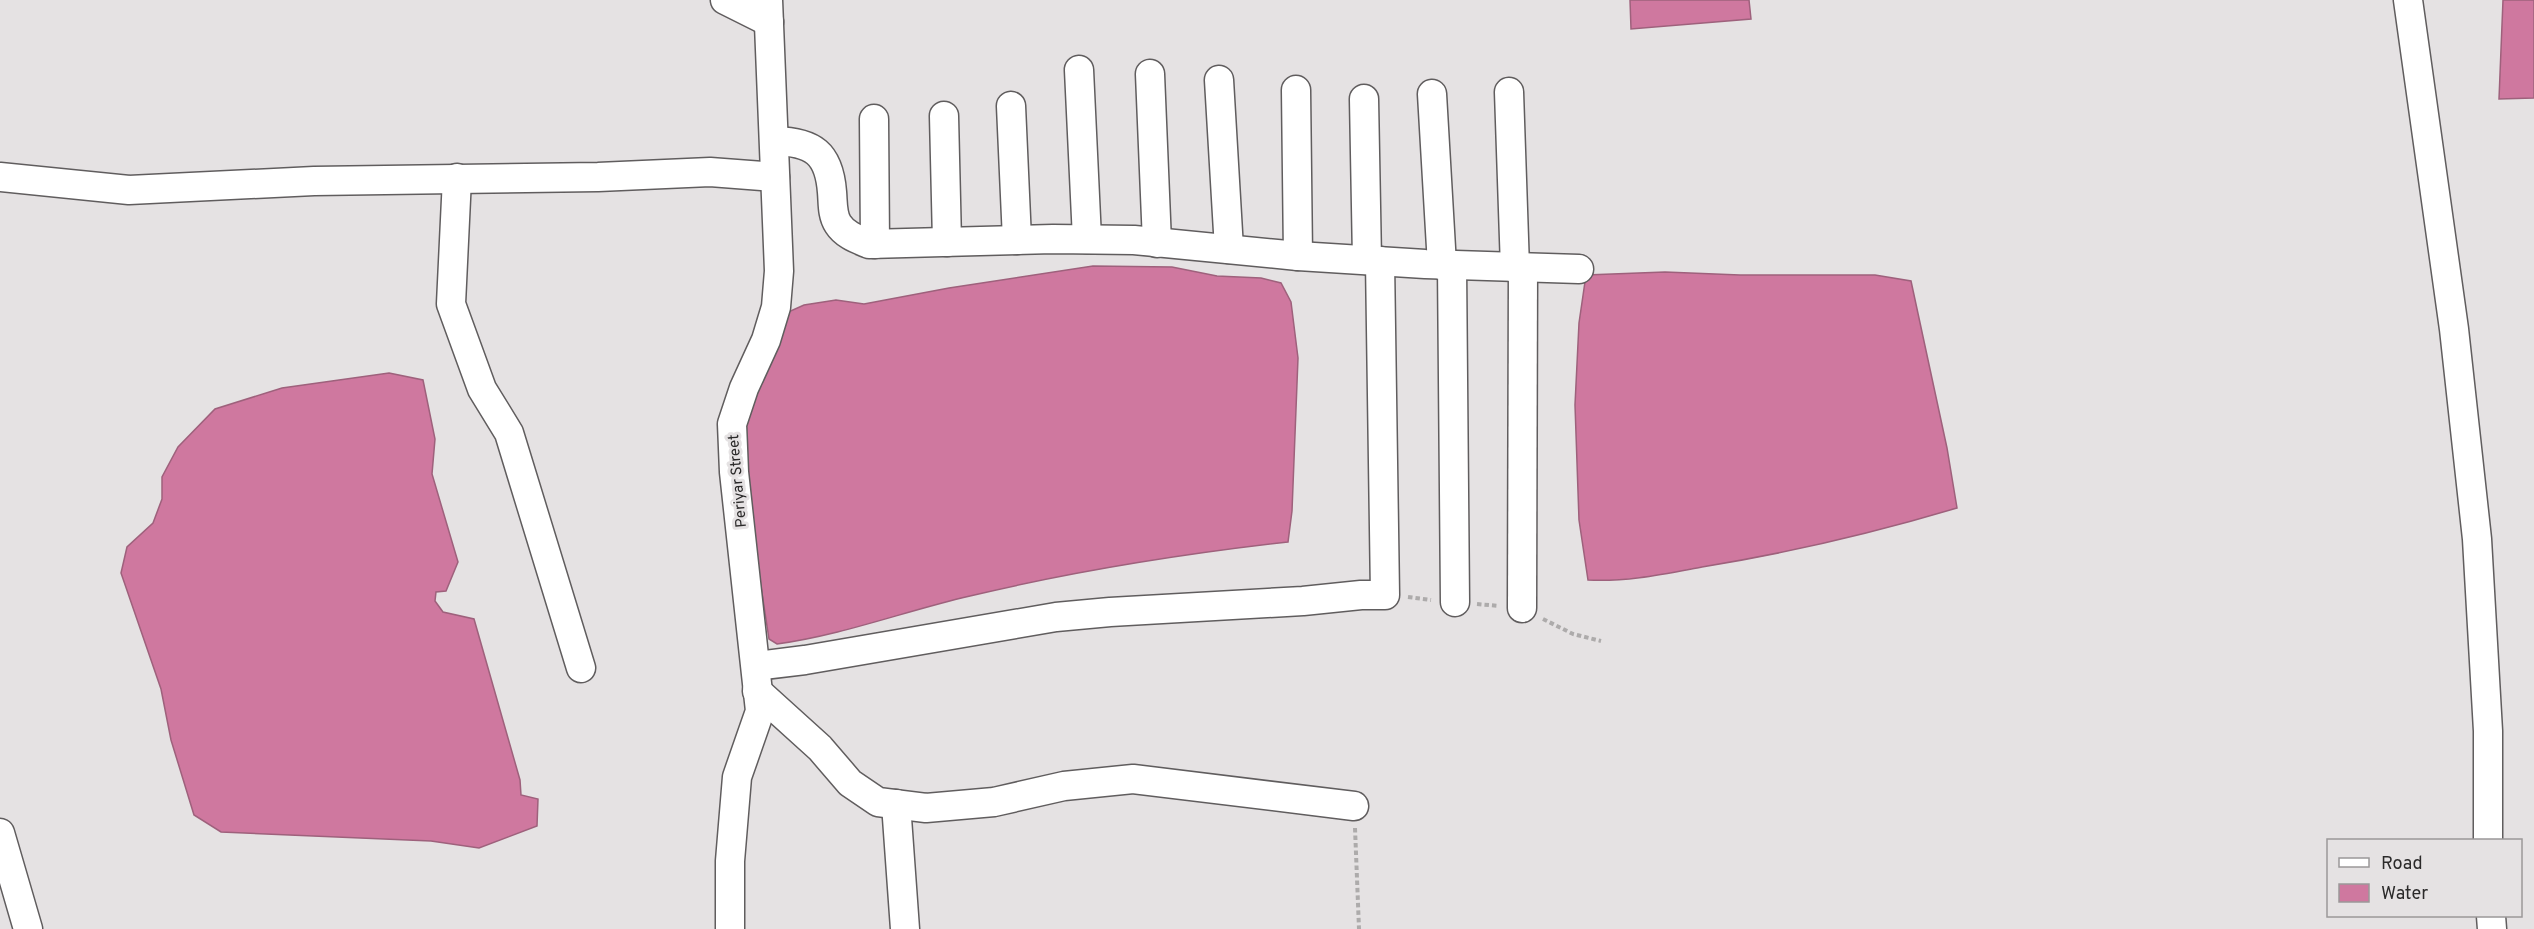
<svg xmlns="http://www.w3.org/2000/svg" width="2534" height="929" font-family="Overpass,sans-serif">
<rect width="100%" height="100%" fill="#e5e2e3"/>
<g fill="#cf789f" stroke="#9e617c" stroke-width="1.5">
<polygon points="1630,0 1749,0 1751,19 1631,29"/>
<polygon points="2503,0 2534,0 2534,98 2499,99"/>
<path d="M1093 266 1172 267 1217 276 1261 278 1281 283 1291 302 1298 358 1292 511 1288 542C1182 554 1075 571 970 596 905 611 843 635 777 644L769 639 753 534 742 433 786 313 804 305 836 300 864 304 949 288Z"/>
<path d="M1665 272 1740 275H1875L1911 281 1947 448 1957 508C1873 533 1788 553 1702 567 1664 574 1627 582 1588 580L1579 520 1575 405 1579 323 1586 275Z"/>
<polygon points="389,373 423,380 435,439 432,474 458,562 446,591 436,592 435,601 443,612 474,619 520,780 521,795 538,799 537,826 479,848 431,841 221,832 194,815 171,740 161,689 121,573 127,547 153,523 162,499 162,477 178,447 215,409 282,388"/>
</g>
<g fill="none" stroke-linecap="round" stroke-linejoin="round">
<g stroke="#605d5e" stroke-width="31">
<g id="minor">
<polyline points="725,0 769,22"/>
<polyline points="2408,0 2454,329 2477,539 2488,731 2488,840"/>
<polyline points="1079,70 1087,239"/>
<polyline points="1150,74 1157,243"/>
<polyline points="1219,80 1229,249"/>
<polyline points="1296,90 1298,256"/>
<polyline points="1509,92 1515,268"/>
<polyline points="1432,94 1442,265"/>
<polyline points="1364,99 1367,260"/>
<polyline points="1011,106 1017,240"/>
<polyline points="944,116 947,242"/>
<polyline points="874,119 875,244"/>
<path d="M775 141C813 142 829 153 832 192 833 203 832 215 838 224 845 235 857 239 869 244L1053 239 1134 240 1298 256 1425 264 1579 269"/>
<polyline points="0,177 129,190 314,181 598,177 710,172 775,177"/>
<polyline points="457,178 451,304 482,389 509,433 581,668"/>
<polyline points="1452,266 1455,602"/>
<polyline points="1522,608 1523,268"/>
<polyline points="756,666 805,660 1056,617 1110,612 1303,601 1361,595 1385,595 1380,261"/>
<polyline points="757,691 820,748 850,783 878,802 926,808 994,802 1064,786 1133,779 1354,806"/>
<polyline points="896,804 905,929"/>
<polyline points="0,833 28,929"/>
<polyline points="2491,916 2492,929"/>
<polyline points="730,929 730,861 737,777 760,711 734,472 732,424 744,388 766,340 776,307 779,271 768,0"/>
</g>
</g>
<g stroke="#adabab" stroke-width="4" stroke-dasharray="4.5 3" stroke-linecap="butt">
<polyline points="1408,597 1431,600"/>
<polyline points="1477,604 1499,606"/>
<polyline points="1543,619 1573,634 1601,641"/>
<polyline points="1355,828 1359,929"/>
</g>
<use href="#minor" stroke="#fff" stroke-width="28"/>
</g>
<g text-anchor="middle" stroke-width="6" stroke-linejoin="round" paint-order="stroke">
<g font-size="15" fill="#2b2a2a" stroke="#e5e2e3">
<text transform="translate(737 481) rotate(-95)" y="5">Periyar Street</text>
</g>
</g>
<rect x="2327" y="839" width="195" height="78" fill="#e5e2e3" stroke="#9b9899" stroke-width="1.5"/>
<rect x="2339" y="858" width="30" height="9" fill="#ffffff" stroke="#9b9899" stroke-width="1.5"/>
<text x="2381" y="869" font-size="18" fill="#2b2a2a">Road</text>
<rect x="2339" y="884" width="30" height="18" fill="#cf789f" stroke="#9b9899" stroke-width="1.5"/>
<text x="2381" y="899" font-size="18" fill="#2b2a2a">Water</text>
</svg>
